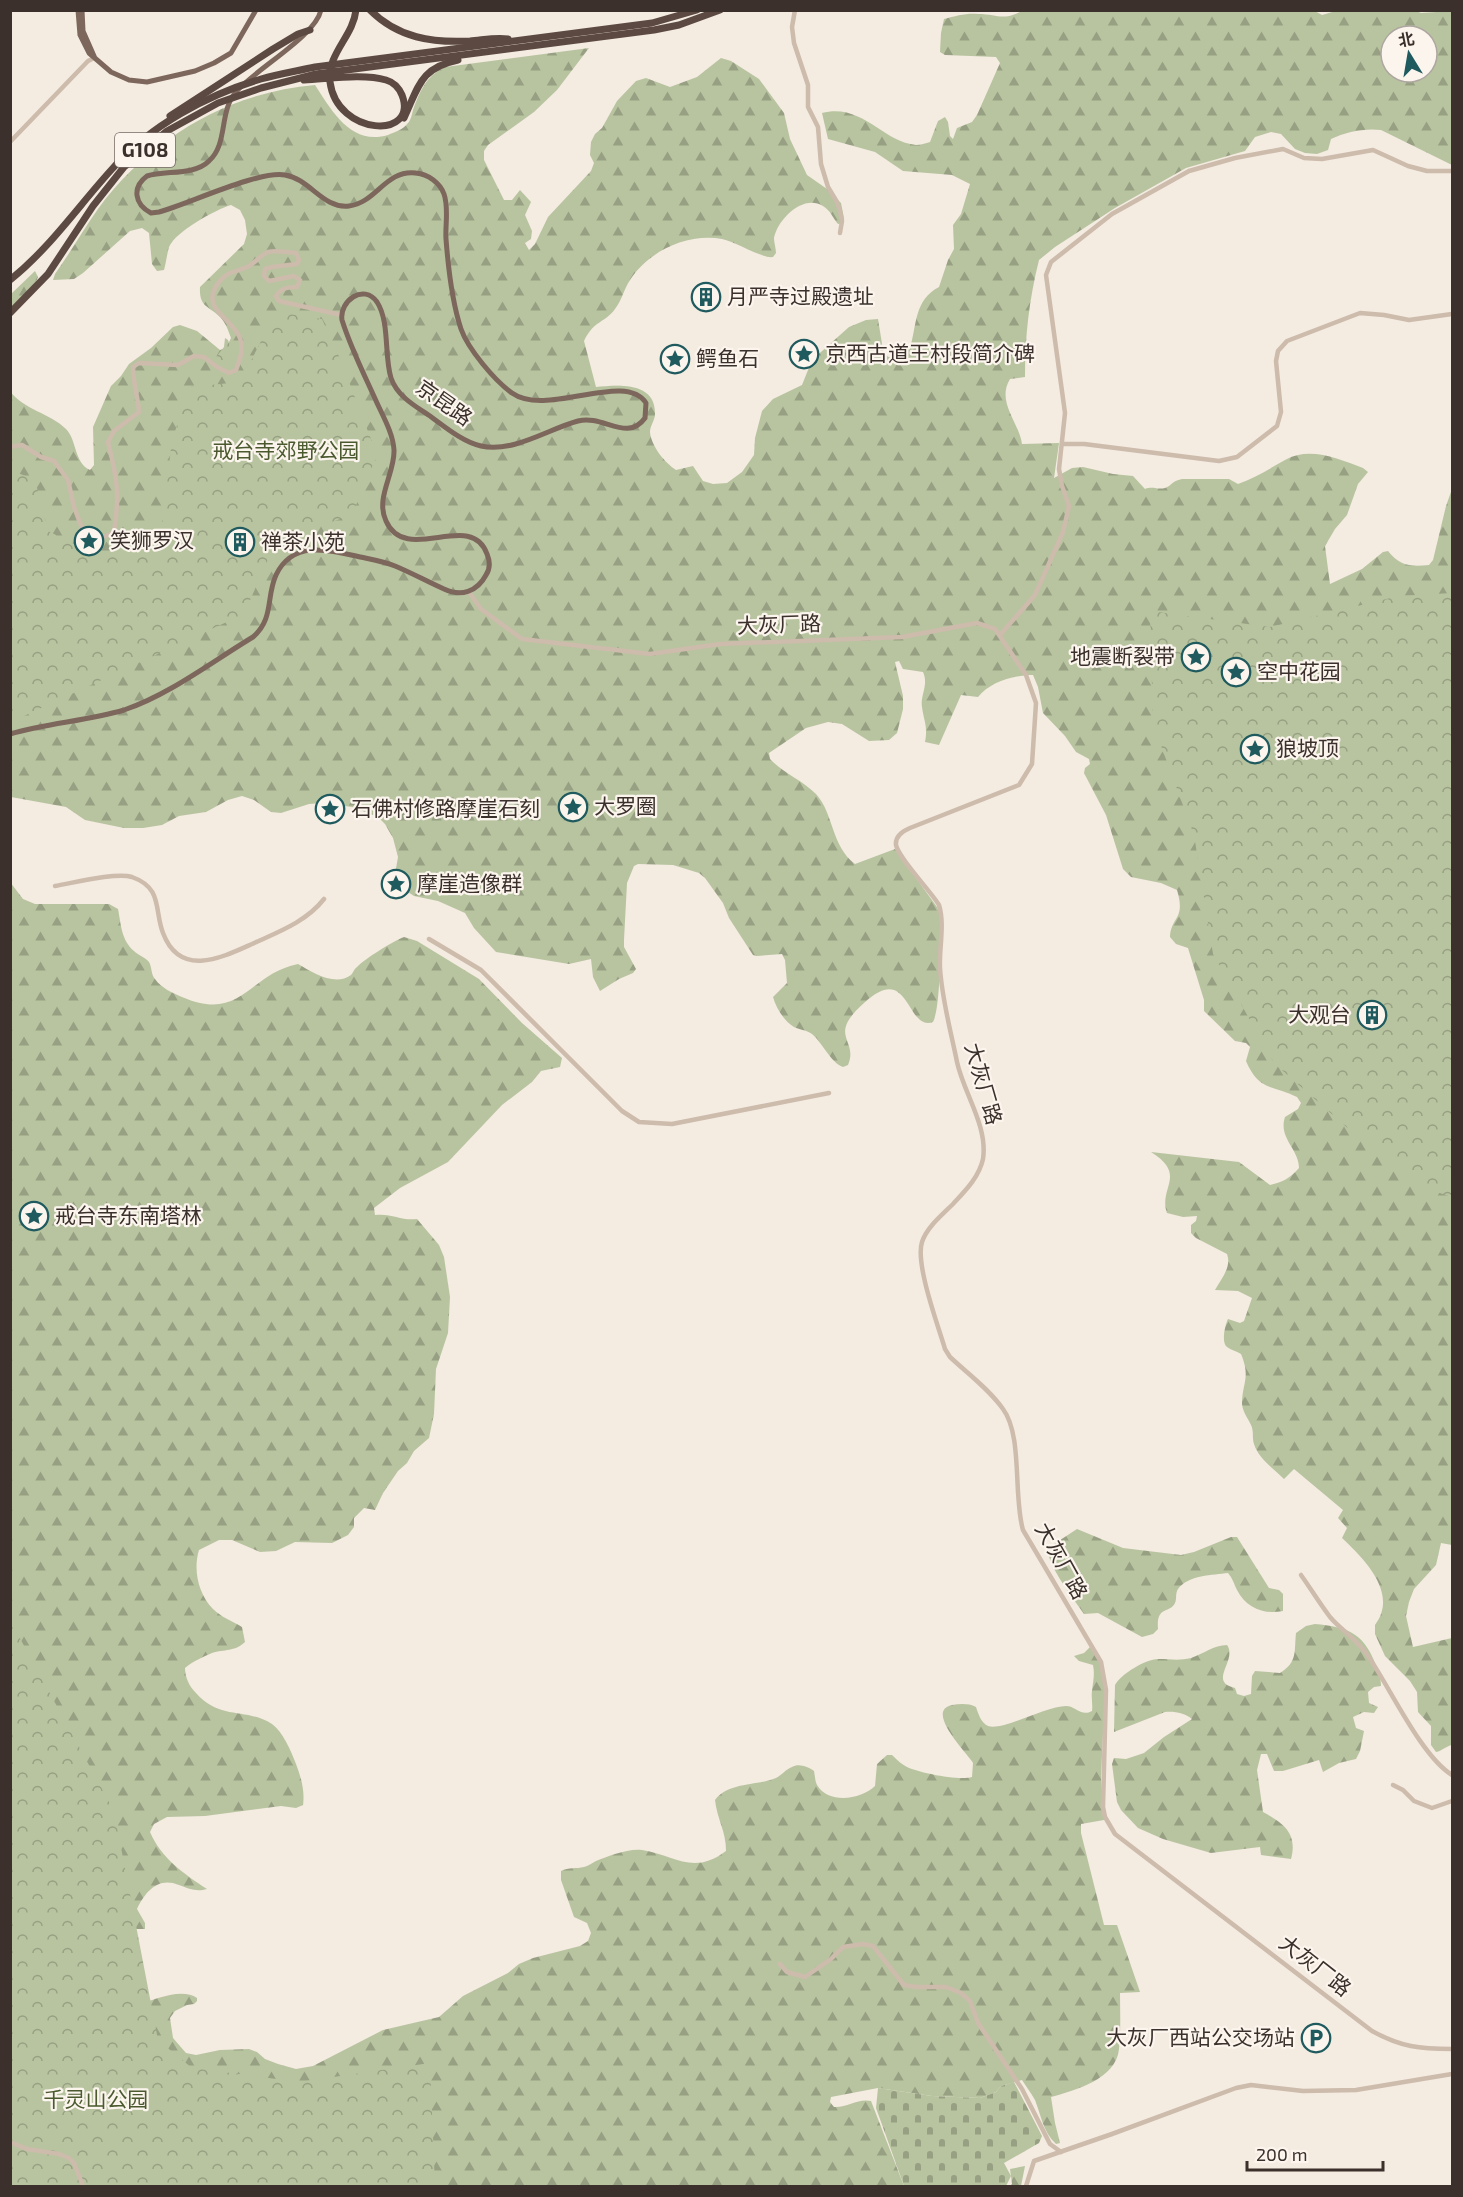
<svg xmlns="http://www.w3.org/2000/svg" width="1463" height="2197" font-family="'Exo 2','Noto Sans SC',sans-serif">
<defs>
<pattern id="forest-firs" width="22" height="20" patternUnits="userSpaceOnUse" patternTransform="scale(1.5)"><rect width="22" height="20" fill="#b8c4a0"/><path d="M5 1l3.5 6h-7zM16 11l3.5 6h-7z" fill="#97a083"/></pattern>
<pattern id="cemetery-stones" width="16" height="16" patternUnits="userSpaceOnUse" patternTransform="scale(1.5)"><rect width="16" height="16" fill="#b8c4a0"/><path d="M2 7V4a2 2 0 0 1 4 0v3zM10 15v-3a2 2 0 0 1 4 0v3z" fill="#97a083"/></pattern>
<pattern id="park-crowns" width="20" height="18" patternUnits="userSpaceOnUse" patternTransform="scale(1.5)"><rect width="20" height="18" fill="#b8c4a0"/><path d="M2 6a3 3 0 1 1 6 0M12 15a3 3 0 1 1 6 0" fill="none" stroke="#97a083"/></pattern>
</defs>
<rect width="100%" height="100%" fill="#f4ebe1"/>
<g fill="url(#forest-firs)" fill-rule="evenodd">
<path d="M1024 10H1313L1322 15 1339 10H1414L1421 13 1452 11V165L1381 130C1364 128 1346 132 1331 139L1328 150 1317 154 1305 153 1295 149 1281 134 1271 132 1255 137 1245 151 1186 168 1115 208 1055 247 1039 260C1029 300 1025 336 1025 377L1010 379C996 402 1019 422 1022 444L1059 443 1054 478 1072 468 1083 467 1113 474 1133 476 1145 489C1153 486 1158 490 1165 488 1172 486 1171 481 1182 479H1229L1238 484C1255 478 1269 469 1285 460 1310 446 1338 459 1363 468L1368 472 1358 484 1347 515 1335 529 1325 546 1330 584 1362 569 1383 552 1388 551C1400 566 1411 567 1429 565L1433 560 1446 506 1452 489V1545L1441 1543 1436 1565 1414 1589 1409 1602 1406 1616 1413 1647 1452 1638V1745C1446 1746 1442 1751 1436 1752L1431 1745V1726L1418 1712 1417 1692 1410 1681 1385 1656 1375 1634V1625C1399 1593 1364 1559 1342 1538L1347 1528 1338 1518 1343 1510 1294 1469 1284 1479C1274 1469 1258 1458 1254 1444 1252 1438 1254 1431 1251 1425 1248 1418 1243 1413 1242 1404 1242 1383 1251 1378 1241 1354 1236 1351 1231 1350 1227 1347 1221 1343 1225 1325 1228 1319L1240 1323 1244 1321 1252 1298 1238 1291 1215 1290C1221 1279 1232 1267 1227 1254L1196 1238 1191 1233V1225L1196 1221 1197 1216 1183 1217 1167 1213C1158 1188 1188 1175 1151 1152L1239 1162 1270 1185C1283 1182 1290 1178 1299 1168 1299 1149 1278 1138 1285 1117L1298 1109 1301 1103 1297 1097C1272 1085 1259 1091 1246 1061L1250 1047 1246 1043 1235 1041 1204 1011V1000L1188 948 1176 944 1170 937C1171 916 1186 920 1177 890L1161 883 1131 877 1123 869 1106 815 1084 773 1085 768 1090 764 1089 759 1076 752 1065 736 1043 713 1038 687 1033 675C1014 675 990 682 978 697L961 695 939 745 925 742C928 726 924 722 922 707 920 695 929 685 923 672L903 669 899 661 895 662 903 696V709L897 733 889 740 869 741 842 724 828 722 806 728 769 753 770 759C783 773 802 780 816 794 834 814 831 846 855 864L895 849 937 907 940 914C941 935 941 1007 933 1022 906 1032 910 960 864 1003 826 1037 859 1039 848 1065L843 1067C831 1063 822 1042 812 1034 807 1030 800 1030 794 1027 784 1021 776 1008 773 997L787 983 785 960 782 954 756 956 753 955 729 918 723 903 705 878 699 873 673 865 638 864 634 866 627 883 624 940V947L636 969 633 973 619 979 600 991 593 977 591 959 569 964 496 952 474 928 465 913 438 901 414 896 408 892 395 874 398 857 393 838 385 824 378 817 352 807 322 803 309 804 281 813 271 812 254 800 242 796 228 800 206 812 179 816 162 825 143 828H124L85 820 66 807 11 797 10 391C24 410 50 413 66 429 77 440 74 463 90 470L94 465 93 427 111 386 121 376 129 364 151 348 173 327 180 325 197 331 220 350 226 348 231 338C228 330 226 323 220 317 208 305 199 307 200 287L244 244 247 234 245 220 240 210 231 205C215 210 176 231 169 247 167 254 166 263 164 270L157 271 152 264 149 233 142 228 130 231 83 273 74 279 53 280 55 274C70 253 83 230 98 209 149 139 229 92 315 85 332 111 351 146 388 135 395 132 404 129 408 123 411 120 412 114 413 110 420 91 426 76 445 67L589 48 557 90 534 112 488 145 484 151V160L504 200H512L520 190 531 202 525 215 532 231 531 239 525 243 529 250 535 244 548 217 591 171 594 163 590 155 591 142 595 134 602 128 617 101 636 81 646 78 670 87 697 77 721 58 731 61 759 79 784 113 790 139 807 175 827 189 841 203 844 218 843 223 838 224C833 218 830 210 823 206 803 194 778 219 774 238 774 242 776 249 776 253L773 257C763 259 736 242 722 239 687 233 649 251 630 280 624 289 622 300 615 309 605 323 594 320 584 341L596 387C617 385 656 381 655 414 655 420 650 426 650 432 651 446 665 463 676 470L693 466 703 481 713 484 727 483 742 472 754 455 755 438 762 411 773 399 802 385 812 360 849 327 866 320 878 319 883 350 888 357 896 356 910 348C917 325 914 300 939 287L948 260 954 249 953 225 961 214 970 184 952 175 903 171 875 152 828 139 822 113C863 103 882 142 916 145 920 145 926 143 930 142L938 121 945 117 948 122 950 136 953 139 957 128 972 122 977 115 1000 63 996 57 945 55 940 52 941 33 944 19C956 16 966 13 978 14 999 14 1001 22 1024 10ZM1391 36H1427V72H1391Z"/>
<polygon points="35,271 38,277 36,282 11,309 11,294"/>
<path d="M10 882 23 899 35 904H109L118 909C121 924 121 940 134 951 138 955 145 957 149 962 152 967 151 975 155 979 161 988 173 993 182 997 242 1023 248 974 298 964 312 972 335 987 351 975 353 973 354 969 357 967 366 958 392 942 404 937L417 941 479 979 522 1023 562 1058 560 1067 541 1071 532 1082 502 1105 448 1162 400 1188 374 1208 375 1215C392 1213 401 1221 417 1219L439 1245 444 1257 450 1297 448 1333 436 1369 434 1414 429 1438 414 1451 407 1463 398 1471 383 1493 375 1510 364 1508 354 1518V1527L348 1535 332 1543 295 1542 276 1551 260 1552 232 1540H219L199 1550C193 1569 198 1594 213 1609 221 1617 232 1621 242 1627L245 1642C234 1652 225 1649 212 1653 203 1657 193 1661 185 1668 185 1677 189 1686 196 1693 221 1721 245 1707 272 1724 283 1732 291 1751 296 1764 301 1777 305 1791 303 1805L296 1808 281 1806 205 1816 167 1817 154 1824 150 1832C161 1858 184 1874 207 1889 196 1892 190 1889 179 1885 158 1876 145 1892 137 1909L145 1923V1929H125L137 2005C153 2000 182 1987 197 1998V2001L194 2004 187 2005 175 2011 170 2018 173 2038 186 2053 196 2055 220 2050 249 2049 257 2052 265 2059 278 2064 296 2069 313 2066 383 2030 439 2017 463 1996 508 1973 519 1964 533 1958 580 1946 588 1941 591 1933 587 1923 574 1917 561 1880V1871C569 1867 576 1869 584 1867 588 1866 592 1863 596 1861 608 1856 629 1848 642 1850 675 1855 693 1876 726 1851 726 1831 717 1819 715 1800 728 1782 757 1786 776 1778 782 1775 786 1769 792 1767 799 1763 808 1767 814 1771 815 1776 815 1781 817 1785 829 1805 862 1799 875 1786L877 1764 887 1755H892C897 1760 901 1764 907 1767 920 1773 959 1781 972 1777L973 1763C968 1754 924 1711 952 1705 960 1704 968 1703 976 1707 978 1713 981 1723 988 1726 1003 1731 1046 1706 1066 1706 1076 1706 1081 1717 1092 1711 1093 1704 1091 1698 1092 1691 1093 1681 1095 1675 1093 1665L1079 1661 1074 1656 1084 1653 1091 1646 1100 1663 1105 1688 1101 1778 1104 1820 1081 1824V1833L1104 1925H1117L1140 1992 1120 1993C1120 2011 1121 2030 1119 2049 1116 2079 1076 2090 1051 2097L1055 2123 1060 2143 1056 2144C1043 2132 1041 2115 1035 2100 1031 2093 1026 2086 1022 2080L1001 2086 996 2092 980 2098 932 2096 878 2088 831 2097 830 2102 834 2107C847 2108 858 2098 871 2101L904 2186H11Z"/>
<path d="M1077 1529 1123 1548 1181 1555 1194 1552 1231 1537H1237L1269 1588 1279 1590 1283 1594V1611C1264 1615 1246 1608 1237 1590 1234 1584 1233 1579 1228 1573 1213 1575 1188 1575 1178 1589 1175 1594 1177 1599 1175 1603 1170 1614 1156 1605 1158 1629L1153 1634 1142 1637 1098 1613 1084 1614C1074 1599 1046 1564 1048 1548Z"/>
<path d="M1315 1624C1346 1627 1363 1632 1375 1663 1378 1671 1381 1677 1381 1686L1374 1687 1368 1692 1369 1703 1378 1707 1374 1713 1364 1712 1353 1717 1356 1728 1364 1731 1360 1751 1356 1759 1339 1763 1323 1772 1319 1760 1283 1771H1274L1267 1754H1261L1257 1770 1263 1812C1283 1823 1298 1833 1291 1859L1261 1855 1260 1847 1211 1853 1163 1839 1138 1828 1121 1810 1117 1802 1112 1764 1114 1758 1126 1759 1144 1753 1164 1737 1192 1719C1185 1713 1174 1711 1165 1712L1114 1732 1115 1685C1121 1674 1146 1659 1158 1659 1170 1659 1179 1661 1191 1658 1203 1654 1214 1645 1227 1645 1238 1660 1207 1682 1235 1688L1237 1694 1244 1696 1251 1694 1252 1676 1255 1671 1280 1673C1298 1662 1294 1651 1296 1633L1306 1626Z"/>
<polygon points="1025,2166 1021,2186 1010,2186 1012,2184 1010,2169"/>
</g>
<polygon fill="url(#cemetery-stones)" points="1014,2082 1042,2136 1039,2143 1004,2163 1011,2176 1006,2186 904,2186 876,2108 878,2088 932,2096 980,2098 996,2092 1001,2086"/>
<g fill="url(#park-crowns)">
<polygon points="276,312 322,319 341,361 377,455 352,515 276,541 244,614 11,722 11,470 35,480 48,531 100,557 162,523 172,440 190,387 240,382"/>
<polygon points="225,338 228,340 231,349 239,351 236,361 231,367 223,366 216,357 224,347"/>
<polygon points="1452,593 1452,1197 1430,1190 1351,1131 1274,1063 1213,954 1194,835 1153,724 1150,611 1270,627 1399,596"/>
<polygon points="10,1620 114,1811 158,2040 192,2068 299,2082 430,2063 435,2186 11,2186"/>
</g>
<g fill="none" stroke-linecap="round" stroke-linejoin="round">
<g stroke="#cdbbac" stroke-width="4.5">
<polyline points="795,10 792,27 794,43 808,85 808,107 818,127 821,164 828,187 837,202 840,211 842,221 840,233"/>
<polyline points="10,142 88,61 94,58"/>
<polyline points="1062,444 1084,444 1219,461 1237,457 1277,426 1281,412 1276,361 1278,351 1287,341 1360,313 1384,315 1409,320 1452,314"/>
<path d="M10 447 22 445 41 457 54 461 68 480 74 507 85 536C96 539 103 539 114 532 120 496 117 477 108 442L114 431 139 412C138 397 133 383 133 367L139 363 178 365 194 356 204 357 217 367 229 373 236 370C240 359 244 349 240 338 234 320 203 310 215 288 224 273 230 273 245 268 254 265 260 255 268 252 276 250 289 252 296 253L299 260 297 264 272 267 265 269 264 276 269 281 294 276 300 280 297 287C288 287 281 288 276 296L279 301 341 315"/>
<path d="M469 592 481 609 522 639 650 654 720 644 902 637 977 623 995 629 1026 675 1036 703 1032 764 1019 785 910 828C903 831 895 836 896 845 899 859 930 890 939 905 945 925 939 947 940 968 942 1000 951 1032 957 1062 964 1094 988 1126 983 1159 979 1177 966 1190 953 1204 942 1215 927 1227 922 1242 915 1264 938 1325 945 1349L950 1357C967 1373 989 1389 1003 1409 1023 1436 1013 1496 1023 1530L1101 1662 1106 1690 1103 1807 1105 1817 1115 1834 1372 2031C1401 2047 1420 2049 1452 2049"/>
<polyline points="1000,635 1035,595 1063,532 1069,506 1062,486 1059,469 1065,413 1046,275 1051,262 1112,214 1189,171 1235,158 1283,149 1304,158 1322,159 1373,150 1408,166 1427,171 1452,171"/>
<path d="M55 886C73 883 116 872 132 877 163 888 154 910 163 933 180 978 221 958 252 944 278 932 306 922 324 899"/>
<polyline points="429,939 481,970 622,1111 639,1122 672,1124 829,1093"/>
<path d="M1301 1575C1311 1589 1320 1604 1330 1617 1341 1630 1356 1639 1366 1653 1389 1685 1420 1755 1452 1775"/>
<polyline points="1393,1785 1403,1790 1414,1801 1432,1808 1452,1801"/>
<polyline points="780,1964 787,1972 805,1977 831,1959 843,1947 863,1944 873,1946 904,1985 916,1987 946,1987 961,1993 970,2001 978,2023 1022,2089 1050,2144 1061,2152"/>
<polyline points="10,2142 27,2149 59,2154 69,2158 74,2163 83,2186"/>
<polyline points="1026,2186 1034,2161 1112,2134 1236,2088 1251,2085 1303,2091 1356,2090 1452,2074"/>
</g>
<g stroke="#7d675c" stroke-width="5">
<polyline points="78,10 80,35 89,53 111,72 129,80 147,82 195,71 214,63 231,53 256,10"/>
<polyline points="82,10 83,31 94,56"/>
<path d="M10 734C47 723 87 721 124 710 169 695 213 661 253 637 274 619 266 597 276 575 292 541 327 549 356 556 369 559 383 561 395 566 412 573 428 582 444 589 461 597 477 592 486 575 490 569 490 561 487 554 471 509 406 566 386 521 375 498 395 473 394 450 393 434 384 418 377 403 365 376 351 349 342 320 339 301 364 283 377 302 390 322 384 356 391 378 397 396 415 406 430 416 445 427 463 442 481 446 514 453 548 429 578 421 603 414 627 443 645 418L646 403C625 370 547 418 512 393 495 381 468 349 461 329 453 305 448 265 446 239 445 225 449 208 444 194 440 183 428 174 416 173 386 169 376 203 349 206 323 209 310 179 285 175 260 170 188 204 159 212L151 213C134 204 132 187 147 176 166 170 194 176 209 161 228 144 219 113 235 93 255 69 315 37 321 10"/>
</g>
<g stroke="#5c4a42" stroke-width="7">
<path d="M370 10C398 38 432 43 470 41 483 40 496 37 508 39"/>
<path d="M304 80C328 79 363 73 386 80 393 82 399 88 402 95 419 140 337 136 330 82 327 53 353 37 356 10"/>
<polyline points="170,116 273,49 298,34 310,30"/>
<path d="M404 118C419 86 420 68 458 60"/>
<path d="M10 280C50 248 79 205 113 168 151 125 207 95 261 79 279 74 297 71 315 67L652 23 697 10"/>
<polyline points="10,313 48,274 93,206 124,167 167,131 218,103 261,88 316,74 654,30 679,25 720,10"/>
</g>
</g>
<defs>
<g id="building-ring" transform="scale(1.5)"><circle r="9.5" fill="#fbf5ee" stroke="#1f5a5e" stroke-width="1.5"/><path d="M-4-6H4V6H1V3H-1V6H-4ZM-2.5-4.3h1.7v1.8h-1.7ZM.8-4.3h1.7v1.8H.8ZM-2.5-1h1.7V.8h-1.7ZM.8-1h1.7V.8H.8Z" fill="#1f5a5e"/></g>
<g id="sight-ring" transform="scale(1.5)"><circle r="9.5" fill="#fbf5ee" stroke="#1f5a5e" stroke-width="1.5"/><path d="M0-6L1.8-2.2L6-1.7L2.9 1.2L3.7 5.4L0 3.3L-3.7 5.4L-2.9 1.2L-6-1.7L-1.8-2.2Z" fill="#1f5a5e"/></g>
<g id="parking-ring" transform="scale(1.5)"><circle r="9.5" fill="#fbf5ee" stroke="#1f5a5e" stroke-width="1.5"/><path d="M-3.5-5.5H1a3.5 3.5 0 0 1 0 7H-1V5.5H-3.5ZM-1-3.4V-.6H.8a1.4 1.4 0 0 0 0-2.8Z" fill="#1f5a5e"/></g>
</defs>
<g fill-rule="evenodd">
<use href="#building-ring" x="706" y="297"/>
<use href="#sight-ring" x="804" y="354"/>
<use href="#sight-ring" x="675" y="359"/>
<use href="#sight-ring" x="89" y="541"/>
<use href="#building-ring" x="240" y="542"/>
<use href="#sight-ring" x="1196" y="657"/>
<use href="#sight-ring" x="1236" y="672"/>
<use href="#sight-ring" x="1255" y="749"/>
<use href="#sight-ring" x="573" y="807"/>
<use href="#sight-ring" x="330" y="809"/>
<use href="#sight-ring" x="396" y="884"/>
<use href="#building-ring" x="1372" y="1015"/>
<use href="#sight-ring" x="34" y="1216"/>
<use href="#parking-ring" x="1316" y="2038"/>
</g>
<g text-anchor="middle" stroke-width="4.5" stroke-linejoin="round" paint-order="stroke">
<rect fill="#fbf5ee" stroke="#756b66" stroke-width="1.5" x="115" y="133" width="60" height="34" rx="4.5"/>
<g font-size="20" font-weight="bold" fill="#3b302b">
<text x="145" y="157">G108</text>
</g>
<g font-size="21" fill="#3b302b" stroke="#fbf5ee" text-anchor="start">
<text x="727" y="304">月严寺过殿遗址</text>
<text x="825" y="361">京西古道王村段简介碑</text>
<text x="696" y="366">鳄鱼石</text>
<text x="110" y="548">笑狮罗汉</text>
<text x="261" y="549">禅茶小苑</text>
<text x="1175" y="664" text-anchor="end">地震断裂带</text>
<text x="1257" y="679">空中花园</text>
<text x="1276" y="756">狼坡顶</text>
<text x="594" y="814">大罗圈</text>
<text x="351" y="816">石佛村修路摩崖石刻</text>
<text x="417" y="891">摩崖造像群</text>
<text x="1351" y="1022" text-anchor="end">大观台</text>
<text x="55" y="1223">戒台寺东南塔林</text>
<text x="1295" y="2045" text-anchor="end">大灰厂西站公交场站</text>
</g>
<g font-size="21" fill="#3b302b" stroke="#fbf5ee">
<text transform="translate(444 403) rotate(35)" y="7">京昆路</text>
<text transform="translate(779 625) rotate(-2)" y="7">大灰厂路</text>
<text transform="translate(983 1084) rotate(74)" y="7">大灰厂路</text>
<text transform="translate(1061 1561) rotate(61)" y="7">大灰厂路</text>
<text transform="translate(1315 1966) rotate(38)" y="7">大灰厂路</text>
</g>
<g font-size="21" fill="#4a5a2e" stroke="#fbf5ee">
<text x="286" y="458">戒台寺郊野公园</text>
<text x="96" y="2107">千灵山公园</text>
</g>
</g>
<rect width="1463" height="2197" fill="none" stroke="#3b302b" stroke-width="24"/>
<g transform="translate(1409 54) rotate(349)"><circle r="28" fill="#fbf5ee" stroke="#aea6a0" stroke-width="1.5"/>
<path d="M0-4.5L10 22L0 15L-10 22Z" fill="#1f5a5e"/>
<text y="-9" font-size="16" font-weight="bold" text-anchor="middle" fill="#3b302b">北</text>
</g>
<path d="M1247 2161v9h136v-9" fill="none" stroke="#3b302b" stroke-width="3"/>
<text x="1256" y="2161" font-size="18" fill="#3b302b" stroke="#fbf5ee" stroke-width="4.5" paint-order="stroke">200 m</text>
</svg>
